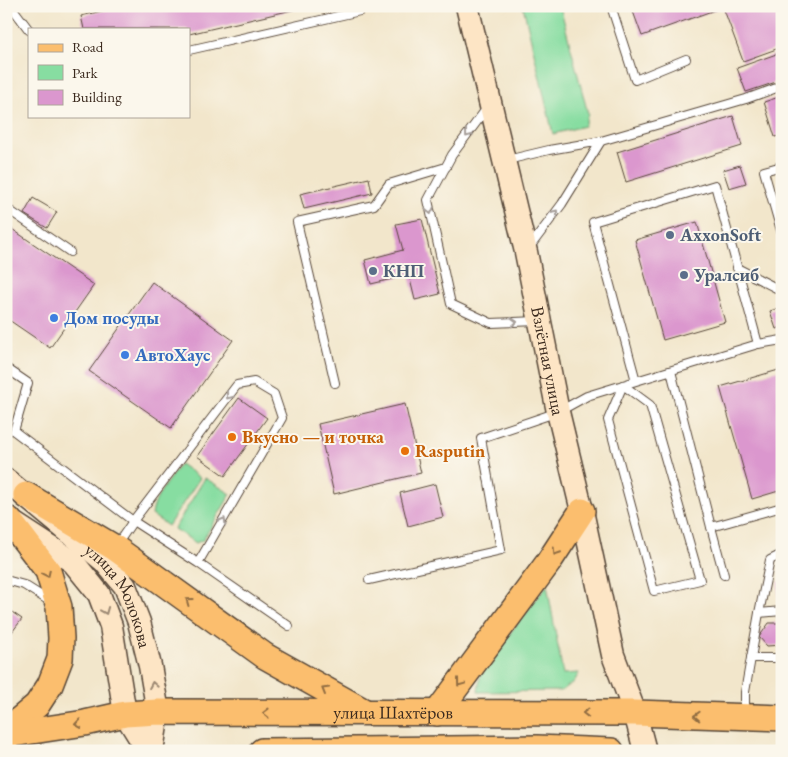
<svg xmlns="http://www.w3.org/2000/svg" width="788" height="757" font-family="'EB Garamond',serif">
<rect width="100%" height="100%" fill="#fbf7ec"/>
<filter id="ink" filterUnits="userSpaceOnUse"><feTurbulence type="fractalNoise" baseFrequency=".02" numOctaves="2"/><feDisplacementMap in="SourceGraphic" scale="10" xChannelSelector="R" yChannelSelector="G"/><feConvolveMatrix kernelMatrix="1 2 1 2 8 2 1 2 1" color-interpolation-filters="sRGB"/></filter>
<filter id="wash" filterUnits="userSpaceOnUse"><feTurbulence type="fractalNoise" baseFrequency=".0096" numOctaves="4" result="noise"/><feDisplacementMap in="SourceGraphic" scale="20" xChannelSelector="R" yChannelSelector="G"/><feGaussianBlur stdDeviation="1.12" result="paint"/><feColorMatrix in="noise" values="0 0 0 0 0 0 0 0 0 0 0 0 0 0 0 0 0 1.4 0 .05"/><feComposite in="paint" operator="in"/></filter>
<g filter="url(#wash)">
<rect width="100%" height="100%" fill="#f2e6cb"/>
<g fill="#87dda1" stroke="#618460">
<polygon points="523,6 560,6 588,114 584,126 553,134"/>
<path d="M180 464 200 478 168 526 152 515C154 496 170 479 180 464Z"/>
<polygon points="205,478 231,494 203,540 196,543 174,529"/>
<polygon points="547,585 563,674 579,673 574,682 561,691 478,692 481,671"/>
</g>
<g id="blocks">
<g fill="#db97ce">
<polygon points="110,6 305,6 305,7 189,34 189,29 84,29 81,16 110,9"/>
<polygon points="631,6 778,6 782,17 782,47 743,61 723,7 642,36"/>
<polygon points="782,52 782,80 746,92 737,68"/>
<polygon points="782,96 782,135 775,137 764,102"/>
<polygon points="733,116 742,146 626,182 617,152"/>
<polygon points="740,165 746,183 729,188 723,170"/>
<polygon points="369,178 372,193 304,209 300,194"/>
<polygon points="33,198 57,212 47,228 24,214"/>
<polygon points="422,219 440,294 415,300 409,275 371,284 365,260 403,250 396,224"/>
<polygon points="697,222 725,322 663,340 635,240"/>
<polygon points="6,225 94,285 50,348 6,318"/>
<polygon points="152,282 233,340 171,428 89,371"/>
<polygon points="782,307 782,327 776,329 770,311"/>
<polygon points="782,369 782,490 752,499 720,387"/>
<polygon points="239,398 267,418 225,476 197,456"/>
<polygon points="405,404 421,473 334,494 318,424"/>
<polygon points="435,484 443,517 408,526 400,493"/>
<polygon points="778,582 782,582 782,605 779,605"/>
<polygon points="6,608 22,619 6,640"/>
<polygon points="769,623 782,623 782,645 767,646 759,637"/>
</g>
</g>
</g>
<g filter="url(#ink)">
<use href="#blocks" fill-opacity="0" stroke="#564638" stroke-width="1"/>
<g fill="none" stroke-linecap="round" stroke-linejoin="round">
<g stroke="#564638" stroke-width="10">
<g id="service">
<polyline points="11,6 29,30"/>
<polyline points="611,6 635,80 686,59"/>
<polyline points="189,50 360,11 359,6"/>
<polyline points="487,108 452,155 428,200 451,304 491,323 537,321"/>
<polyline points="507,160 549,150 601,141 746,99 782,86"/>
<polyline points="782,166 764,171 782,234"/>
<polyline points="6,208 70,252"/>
<polyline points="529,248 562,204 601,141"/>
<polyline points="737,268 782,291"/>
<polyline points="758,344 782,340"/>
<polyline points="6,368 28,383 14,431 133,521 116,546"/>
<polyline points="671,371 711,527 782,507"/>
<polyline points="335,383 297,222 374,205 389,184 446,167"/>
<polygon points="623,385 650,405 700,580 654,591 608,420"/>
<polyline points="711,527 724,575"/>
<polyline points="198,563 282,418 274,394 254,382 237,385 133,521 198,563 289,626"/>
<polyline points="6,580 24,585 51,602"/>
<polyline points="369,580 501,550 481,438 558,412 587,396 636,381 593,222 715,185 758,344 636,381"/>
<polyline points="759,613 782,611"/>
<polyline points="751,658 759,613 770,560 782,554"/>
<polyline points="745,713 745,692 751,658 782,658"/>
</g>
</g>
<g stroke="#564638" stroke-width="25">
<g id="secondary">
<path id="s1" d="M467 6 526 252 558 412 582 511 613 655 635 713 645 751"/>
<path id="s2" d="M6 480 104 561 125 586 139 622 150 666 158 712 152 751"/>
<polyline points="15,524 73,562 99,594 111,626 125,714 148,751"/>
</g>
</g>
<g stroke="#564638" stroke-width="28">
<g id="primary">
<polyline points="26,495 115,548 265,656 365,712"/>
<polyline points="437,713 548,563 582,511"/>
<polyline points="6,731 37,705 50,685 60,659 61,638 59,607 48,571 9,520"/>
<path id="s3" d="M6 735 85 723 125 714 158 712 635 713 782 718"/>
<polyline points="262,751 537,748 611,751"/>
</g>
</g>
<use href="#service" stroke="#fff" stroke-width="8"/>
<use href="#secondary" stroke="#fde5c5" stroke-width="22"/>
<use href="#primary" stroke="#fbbe6e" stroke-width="25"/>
</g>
<defs><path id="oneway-chevron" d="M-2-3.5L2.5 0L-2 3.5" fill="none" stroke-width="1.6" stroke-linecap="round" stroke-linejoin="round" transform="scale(1.25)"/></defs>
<g stroke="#a79f9a">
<use href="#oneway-chevron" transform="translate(468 134) rotate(127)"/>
<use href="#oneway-chevron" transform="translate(430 211) rotate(77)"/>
<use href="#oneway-chevron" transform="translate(555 213) rotate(-52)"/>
<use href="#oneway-chevron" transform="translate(514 322) rotate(-2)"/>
<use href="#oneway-chevron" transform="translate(229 396) rotate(127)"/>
<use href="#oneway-chevron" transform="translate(223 521) rotate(-60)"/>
</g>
<g stroke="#916d42">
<use href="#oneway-chevron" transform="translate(556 552) rotate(123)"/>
<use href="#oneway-chevron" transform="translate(47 574) rotate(65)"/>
<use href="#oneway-chevron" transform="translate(189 601) rotate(-144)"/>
<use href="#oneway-chevron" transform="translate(460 683) rotate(127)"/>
<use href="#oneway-chevron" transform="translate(325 690) rotate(-150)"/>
<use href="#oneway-chevron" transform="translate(266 713) rotate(-179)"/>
<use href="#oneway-chevron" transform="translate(586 713) rotate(-180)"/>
<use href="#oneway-chevron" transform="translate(697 716) rotate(-178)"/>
<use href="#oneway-chevron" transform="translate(78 724) rotate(171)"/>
</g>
<g stroke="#9c8872">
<use href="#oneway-chevron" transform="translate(105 611) rotate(68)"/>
<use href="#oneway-chevron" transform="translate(153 685) rotate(-100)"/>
</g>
</g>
<g fill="#5c6f8a" stroke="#fbf7ec" stroke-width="2">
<circle cx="670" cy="235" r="5"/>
<circle cx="373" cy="271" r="5"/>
<circle cx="684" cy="275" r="5"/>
</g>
<g fill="#3f7fe0" stroke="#fbf7ec" stroke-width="2">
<circle cx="54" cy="318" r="5"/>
<circle cx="125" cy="355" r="5"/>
</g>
<g fill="#e8710a" stroke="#fbf7ec" stroke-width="2">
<circle cx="232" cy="437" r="5"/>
<circle cx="405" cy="451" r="5"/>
</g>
<g text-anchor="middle" stroke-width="4" stroke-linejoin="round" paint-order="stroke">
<g font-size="18" font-weight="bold" fill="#4e5e75" stroke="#fbf7ec" text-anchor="start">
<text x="680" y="241">AxxonSoft</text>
<text x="383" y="277">КНП</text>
<text x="694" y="281">Уралсиб</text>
</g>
<g font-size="18" font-weight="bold" fill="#366cbe" stroke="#fbf7ec" text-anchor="start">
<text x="64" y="324">Дом посуды</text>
<text x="135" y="361">АвтоХаус</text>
</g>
<g font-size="18" fill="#3b2a1e" stroke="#fbf7ec">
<text dy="6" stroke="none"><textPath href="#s1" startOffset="364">Взлётная улица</textPath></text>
<text dy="6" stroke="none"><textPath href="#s2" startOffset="165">улица Молокова</textPath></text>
<text dy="6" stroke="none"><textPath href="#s3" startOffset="389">улица Шахтёров</textPath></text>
</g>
<g font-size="18" font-weight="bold" fill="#c56008" stroke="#fbf7ec" text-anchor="start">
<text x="242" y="443">Вкусно — и точка</text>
<text x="415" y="457">Rasputin</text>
</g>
</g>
<rect width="788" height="757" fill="none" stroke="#fbf7ec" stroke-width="25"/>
<rect x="28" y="28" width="162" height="90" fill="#fbf7ec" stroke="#aea59a"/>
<rect x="38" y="44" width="25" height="8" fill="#fbbe6e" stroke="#aea59a"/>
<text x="72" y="52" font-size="15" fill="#3b2a1e">Road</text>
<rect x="38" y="65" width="25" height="15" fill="#87dda1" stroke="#aea59a"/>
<text x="72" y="78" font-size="15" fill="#3b2a1e">Park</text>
<rect x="38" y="90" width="25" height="15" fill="#db97ce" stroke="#aea59a"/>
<text x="72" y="102" font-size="15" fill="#3b2a1e">Building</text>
</svg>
